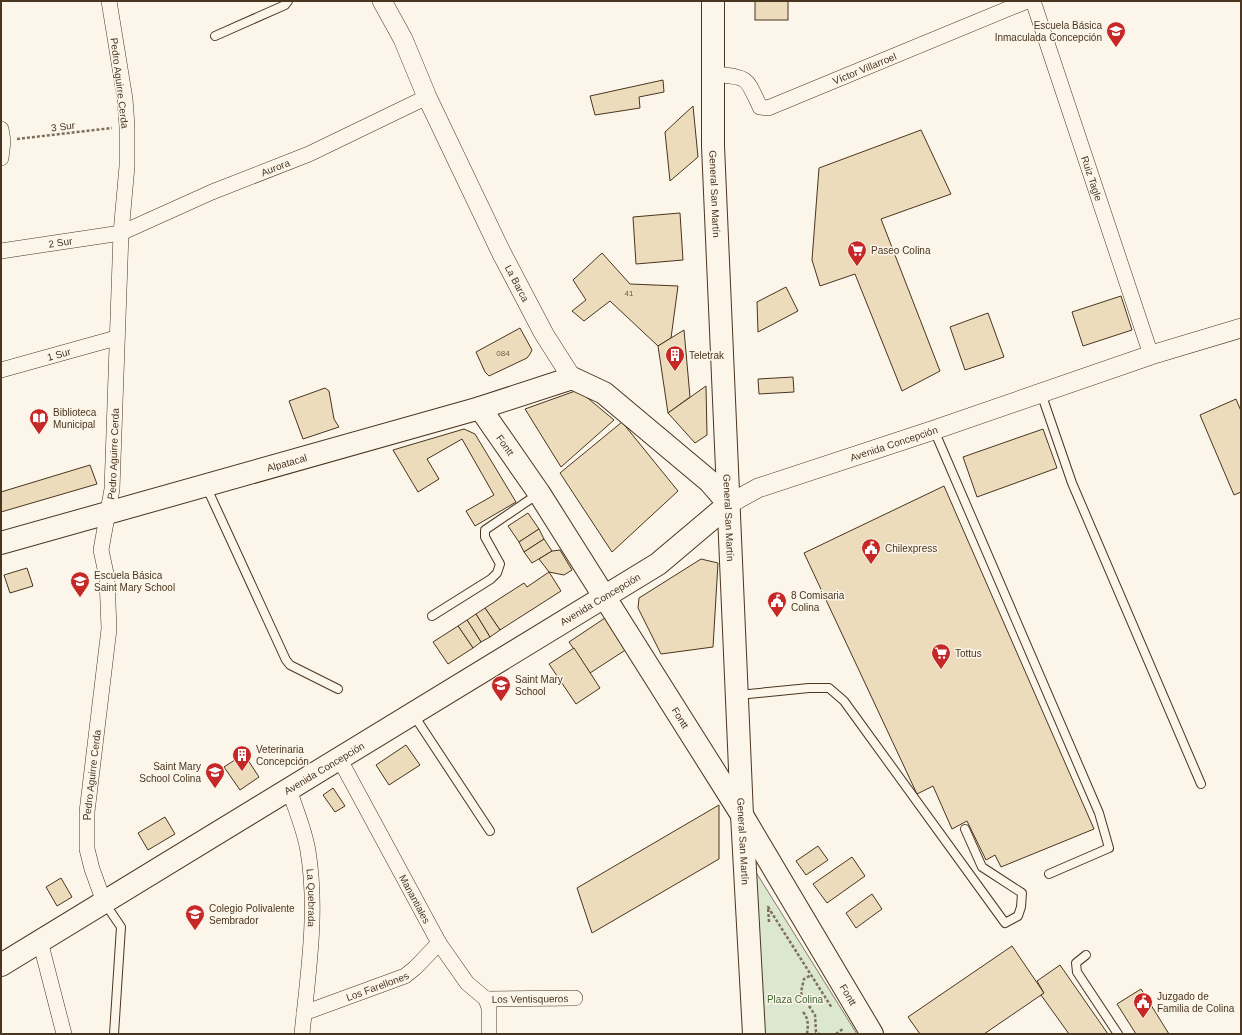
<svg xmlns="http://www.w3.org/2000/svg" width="1242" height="1035" font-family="Arial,sans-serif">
<rect width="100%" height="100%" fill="#fbf6e9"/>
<polygon fill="#dce7d0" stroke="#887966" points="752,866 857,1034 761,1034"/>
<g fill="#ecdcbc" stroke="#4a3520">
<rect x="755" y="1" width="33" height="19"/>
<polygon points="663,80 664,92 639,97 640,108 595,115 590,96"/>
<polygon points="693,106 698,157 670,181 665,132"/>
<polygon points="921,130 951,194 881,219 940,371 902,391 855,274 820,286 812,260 819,168"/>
<polygon points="680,213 683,260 636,264 633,217"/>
<polygon points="602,253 630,284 678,286 671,338 658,346 610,301 584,321 572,311 586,300 573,280"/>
<polygon points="786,287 798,311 758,332 757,302"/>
<polygon points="1121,296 1132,330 1083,346 1072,312"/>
<polygon points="988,313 1004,357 965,370 950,327"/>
<polygon points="520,328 532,350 530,354 527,358 489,376 485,372 476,352"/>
<polygon points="684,330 690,397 668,413 658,346"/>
<polygon points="793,377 794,392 759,394 758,379"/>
<polygon points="706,386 707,435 695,443 668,413"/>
<polygon points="325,388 329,391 334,419 339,427 303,439 289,401"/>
<polygon points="578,390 614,420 561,467 525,409"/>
<polygon points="1236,399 1241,411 1241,492 1234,495 1200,415"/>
<polygon points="622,422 678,491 612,552 560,473"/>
<polygon points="464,429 475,434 516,502 475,526 466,511 494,495 462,439 427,459 439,479 418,492 393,450"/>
<polygon points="1043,429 1057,468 977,497 963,457"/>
<polygon points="90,465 97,484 1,512 1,492"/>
<polygon points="944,486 1094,829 1001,867 995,855 986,860 967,821 952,829 933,786 917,794 804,553"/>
<polygon points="528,513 539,529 519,542 508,526"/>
<polygon points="539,529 544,539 524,552 519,542"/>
<polygon points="544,539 552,551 532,563 524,552"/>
<polygon points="560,550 572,570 564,575 549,572 539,559 552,551"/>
<polygon points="701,559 718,563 713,647 661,654 638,608 639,598"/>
<polygon points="27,568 33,586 10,593 4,575"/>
<polygon points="549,572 561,591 500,630 485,608 524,583 527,587"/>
<polygon points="485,608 500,630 490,637 476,614"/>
<polygon points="476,614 490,637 481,642 467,620"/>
<polygon points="605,618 608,620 627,649 590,673 569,642"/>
<polygon points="467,620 481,642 473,648 458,626"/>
<polygon points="458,626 473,648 448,664 433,642"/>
<polygon points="574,648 600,688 576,704 549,664"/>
<polygon points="406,745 420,765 389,785 376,765"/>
<polygon points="244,754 259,777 240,790 224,767"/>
<polygon points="333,788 345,806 335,812 323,795"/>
<polygon points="719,805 719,859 592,933 577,888"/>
<polygon points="165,817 175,834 148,850 138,833"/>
<polygon points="818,846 828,860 806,875 796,861"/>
<polygon points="852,857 865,876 827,903 813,884"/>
<polygon points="61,878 72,897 57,906 46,887"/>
<polygon points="872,894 882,909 856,928 846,913"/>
<polygon points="1012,946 1044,993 984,1034 920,1034 908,1017"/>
<polygon points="1060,965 1108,1034 1069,1034 1041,995 1044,993 1037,981"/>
<polygon points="1141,989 1169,1034 1136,1034 1117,1004"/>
</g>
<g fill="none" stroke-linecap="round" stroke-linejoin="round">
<g stroke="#4a3520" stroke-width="10">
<g id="service">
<polyline points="215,36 285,5 288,1"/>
<polyline points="1041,393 1072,483 1201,784"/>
<polyline points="934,430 1099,813 1109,848 1049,874"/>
<polyline points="206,486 286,660 290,665 338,689"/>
<polyline points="432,616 491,579 497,573 500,564 485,537 485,530 538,494"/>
<polyline points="738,695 809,688 829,688 844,701 1005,923 1018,916 1021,907 1022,893 982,867 965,829"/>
<polyline points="413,714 490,831"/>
<polyline points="104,902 121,927 114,1034"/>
<polyline points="1086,955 1076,963 1077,972 1118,1034"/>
</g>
</g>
<g stroke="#4a3520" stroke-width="16">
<g id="minor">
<path id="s1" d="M1033 1 1151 355"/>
<path id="s2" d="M713 74C749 78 745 75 760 107L768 108 1027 1"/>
<polyline points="1,129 3,141 1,158"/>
<path id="s3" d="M1 251 121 233 212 192 309 154 427 97"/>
<path id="s4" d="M1 370 116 338"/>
<path id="s5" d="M339 758 439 943 467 983 486 999 489 1008V1034"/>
<path id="s6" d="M289 789C295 808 305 831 308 851 318 912 308 973 302 1034"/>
<path id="s7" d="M104 902 92 869 87 849V812L109 629 107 578 101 550 112 489 121 233 127 166V126L125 99 109 1"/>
<polyline points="40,941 64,1034"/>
<path id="s8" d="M486 999 575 998"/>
<path id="s9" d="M304 1013 405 976 415 968 439 943"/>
</g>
</g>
<g stroke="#4a3520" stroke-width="20">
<g id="tertiary">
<path id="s10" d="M382 1 403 39 427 97 501 252 544 334 572 378"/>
<path id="s11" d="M729 504 758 488 934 430 1151 355 1241 328"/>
</g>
</g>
<g stroke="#4a3520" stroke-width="24">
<g id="secondary">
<path id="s12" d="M480 408 539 493 742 815 872 1034"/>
<path id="s13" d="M1 543 480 408 572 378 604 393 709 481 729 504 658 564 1 965"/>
</g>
</g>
<g stroke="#4a3520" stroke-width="24">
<g id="primary">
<path id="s14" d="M713 1V146L742 815 754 1034"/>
</g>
</g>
<g stroke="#7f6f5c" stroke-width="2.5" stroke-dasharray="3 2" stroke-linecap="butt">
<polyline points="17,139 112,128"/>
<polyline points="769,922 768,907 832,1008"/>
<polyline points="803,1000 801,992 804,979 811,975"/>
<polyline points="809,1006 815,1015 816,1032 819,1034"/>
<path d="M803 1012C809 1019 808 1025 807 1034"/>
<polyline points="836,1034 844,1028"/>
</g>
<use href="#service" stroke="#fbf6e9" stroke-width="8"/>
<use href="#minor" stroke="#fbf6e9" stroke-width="15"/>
<use href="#tertiary" stroke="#fbf6e9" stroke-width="19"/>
<use href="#secondary" stroke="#fbf6e9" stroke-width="22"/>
<use href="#primary" stroke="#fbf6e9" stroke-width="22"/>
</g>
<defs>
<g id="school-pin" transform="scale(1)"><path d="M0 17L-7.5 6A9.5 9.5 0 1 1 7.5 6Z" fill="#c62828" stroke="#fbf6e9"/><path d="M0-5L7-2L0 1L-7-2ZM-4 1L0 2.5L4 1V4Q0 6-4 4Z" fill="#fff"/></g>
<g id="supermarket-pin" transform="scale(1)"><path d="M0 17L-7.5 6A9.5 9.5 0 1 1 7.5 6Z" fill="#c62828" stroke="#fbf6e9"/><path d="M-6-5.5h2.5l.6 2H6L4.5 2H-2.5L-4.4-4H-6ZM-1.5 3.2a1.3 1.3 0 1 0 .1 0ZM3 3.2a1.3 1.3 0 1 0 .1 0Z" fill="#fff"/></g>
<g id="building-pin" transform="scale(1)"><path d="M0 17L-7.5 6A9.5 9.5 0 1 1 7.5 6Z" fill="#c62828" stroke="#fbf6e9"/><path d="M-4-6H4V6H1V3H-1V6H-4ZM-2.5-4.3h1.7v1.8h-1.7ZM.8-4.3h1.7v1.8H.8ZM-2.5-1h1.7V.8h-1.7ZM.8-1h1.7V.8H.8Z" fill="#fff"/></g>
<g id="library-pin" transform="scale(1)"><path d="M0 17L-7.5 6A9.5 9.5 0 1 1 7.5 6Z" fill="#c62828" stroke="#fbf6e9"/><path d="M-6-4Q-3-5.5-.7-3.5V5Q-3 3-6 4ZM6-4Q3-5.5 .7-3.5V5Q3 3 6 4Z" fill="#fff"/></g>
<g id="civic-pin" transform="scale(1)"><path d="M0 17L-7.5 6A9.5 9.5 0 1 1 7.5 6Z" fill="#c62828" stroke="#fbf6e9"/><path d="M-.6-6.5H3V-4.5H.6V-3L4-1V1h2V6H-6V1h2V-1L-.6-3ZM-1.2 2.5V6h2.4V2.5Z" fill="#fff"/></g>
</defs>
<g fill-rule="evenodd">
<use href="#school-pin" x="1116" y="31"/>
<use href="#supermarket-pin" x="857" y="250"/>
<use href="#building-pin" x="675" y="355"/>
<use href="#library-pin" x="39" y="418"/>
<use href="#civic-pin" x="871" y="548"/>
<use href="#school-pin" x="80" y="581"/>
<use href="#civic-pin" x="777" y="601"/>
<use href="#supermarket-pin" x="941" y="653"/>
<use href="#school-pin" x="501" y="685"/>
<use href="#building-pin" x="242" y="755"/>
<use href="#school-pin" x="215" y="772"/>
<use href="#school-pin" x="195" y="914"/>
<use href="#civic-pin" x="1143" y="1002"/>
</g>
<g text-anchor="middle" stroke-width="3" stroke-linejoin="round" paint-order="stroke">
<g font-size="8" fill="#725f47">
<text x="629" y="296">41</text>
<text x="503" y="356">084</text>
</g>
<g font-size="10" fill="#4a3520" stroke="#fbf6e9" text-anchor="start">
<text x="1102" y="29" text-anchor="end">Escuela Básica<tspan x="1102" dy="12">Inmaculada Concepción</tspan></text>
<text x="871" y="254">Paseo Colina</text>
<text x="689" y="359">Teletrak</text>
<text x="53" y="416">Biblioteca<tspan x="53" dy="12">Municipal</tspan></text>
<text x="885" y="552">Chilexpress</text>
<text x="94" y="579">Escuela Básica<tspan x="94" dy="12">Saint Mary School</tspan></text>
<text x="791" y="599">8 Comisaria<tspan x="791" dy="12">Colina</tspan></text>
<text x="955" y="657">Tottus</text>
<text x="515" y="683">Saint Mary<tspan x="515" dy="12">School</tspan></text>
<text x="256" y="753">Veterinaria<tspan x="256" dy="12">Concepción</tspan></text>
<text x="201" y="770" text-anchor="end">Saint Mary<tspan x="201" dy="12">School Colina</tspan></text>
<text x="209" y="912">Colegio Polivalente<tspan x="209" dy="12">Sembrador</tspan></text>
<text x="1157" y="1000">Juzgado de<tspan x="1157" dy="12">Familia de Colina</tspan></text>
</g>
<g font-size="10" fill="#4a3520" stroke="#fbf6e9">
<text dy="4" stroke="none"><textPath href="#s2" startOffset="176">Víctor Villarroel</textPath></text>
<text transform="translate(120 83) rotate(83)" y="4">Pedro Aguirre Cerda</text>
<text transform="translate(63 126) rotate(-7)" y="4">3 Sur</text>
<text dy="4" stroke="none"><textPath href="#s3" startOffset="289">Aurora</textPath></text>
<text dy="4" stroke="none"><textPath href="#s1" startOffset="187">Ruiz Tagle</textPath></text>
<text dy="4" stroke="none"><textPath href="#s14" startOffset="193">General San Martín</textPath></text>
<text dy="4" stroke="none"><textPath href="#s3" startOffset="60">2 Sur</textPath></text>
<text dy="4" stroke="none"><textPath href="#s10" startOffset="313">La Barca</textPath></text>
<text dy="4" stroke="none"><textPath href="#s4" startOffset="60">1 Sur</textPath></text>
<text dy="4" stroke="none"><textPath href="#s11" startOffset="176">Avenida Concepción</textPath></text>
<text dy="4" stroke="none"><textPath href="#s12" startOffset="45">Fontt</textPath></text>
<text dy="4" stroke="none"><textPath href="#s7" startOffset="454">Pedro Aguirre Cerda</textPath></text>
<text dy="4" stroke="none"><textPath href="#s13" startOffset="297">Alpatacal</textPath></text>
<text dy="4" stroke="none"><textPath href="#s14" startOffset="517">General San Martín</textPath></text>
<text transform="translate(600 599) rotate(-31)" y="4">Avenida Concepción</text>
<text dy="4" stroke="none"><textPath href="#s12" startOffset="369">Fontt</textPath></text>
<text transform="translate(324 768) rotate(-31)" y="4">Avenida Concepción</text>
<text dy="4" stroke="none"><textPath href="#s7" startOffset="130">Pedro Aguirre Cerda</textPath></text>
<text dy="4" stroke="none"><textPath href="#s14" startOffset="841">General San Martín</textPath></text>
<text dy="4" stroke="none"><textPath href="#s6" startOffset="112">La Quebrada</textPath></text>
<text dy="4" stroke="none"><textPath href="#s5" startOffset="160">Manantiales</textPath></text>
<text dy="4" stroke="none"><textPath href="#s9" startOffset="78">Los Farellones</textPath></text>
<text dy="4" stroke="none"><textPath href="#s12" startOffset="693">Fontt</textPath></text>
<text dy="4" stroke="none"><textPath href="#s8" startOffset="44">Los Ventisqueros</textPath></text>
</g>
<g font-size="10" fill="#436837" stroke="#fbf6e9">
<text x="795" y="1003">Plaza Colina</text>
</g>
</g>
<rect width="1242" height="1035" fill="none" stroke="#4a3520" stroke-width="4"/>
</svg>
